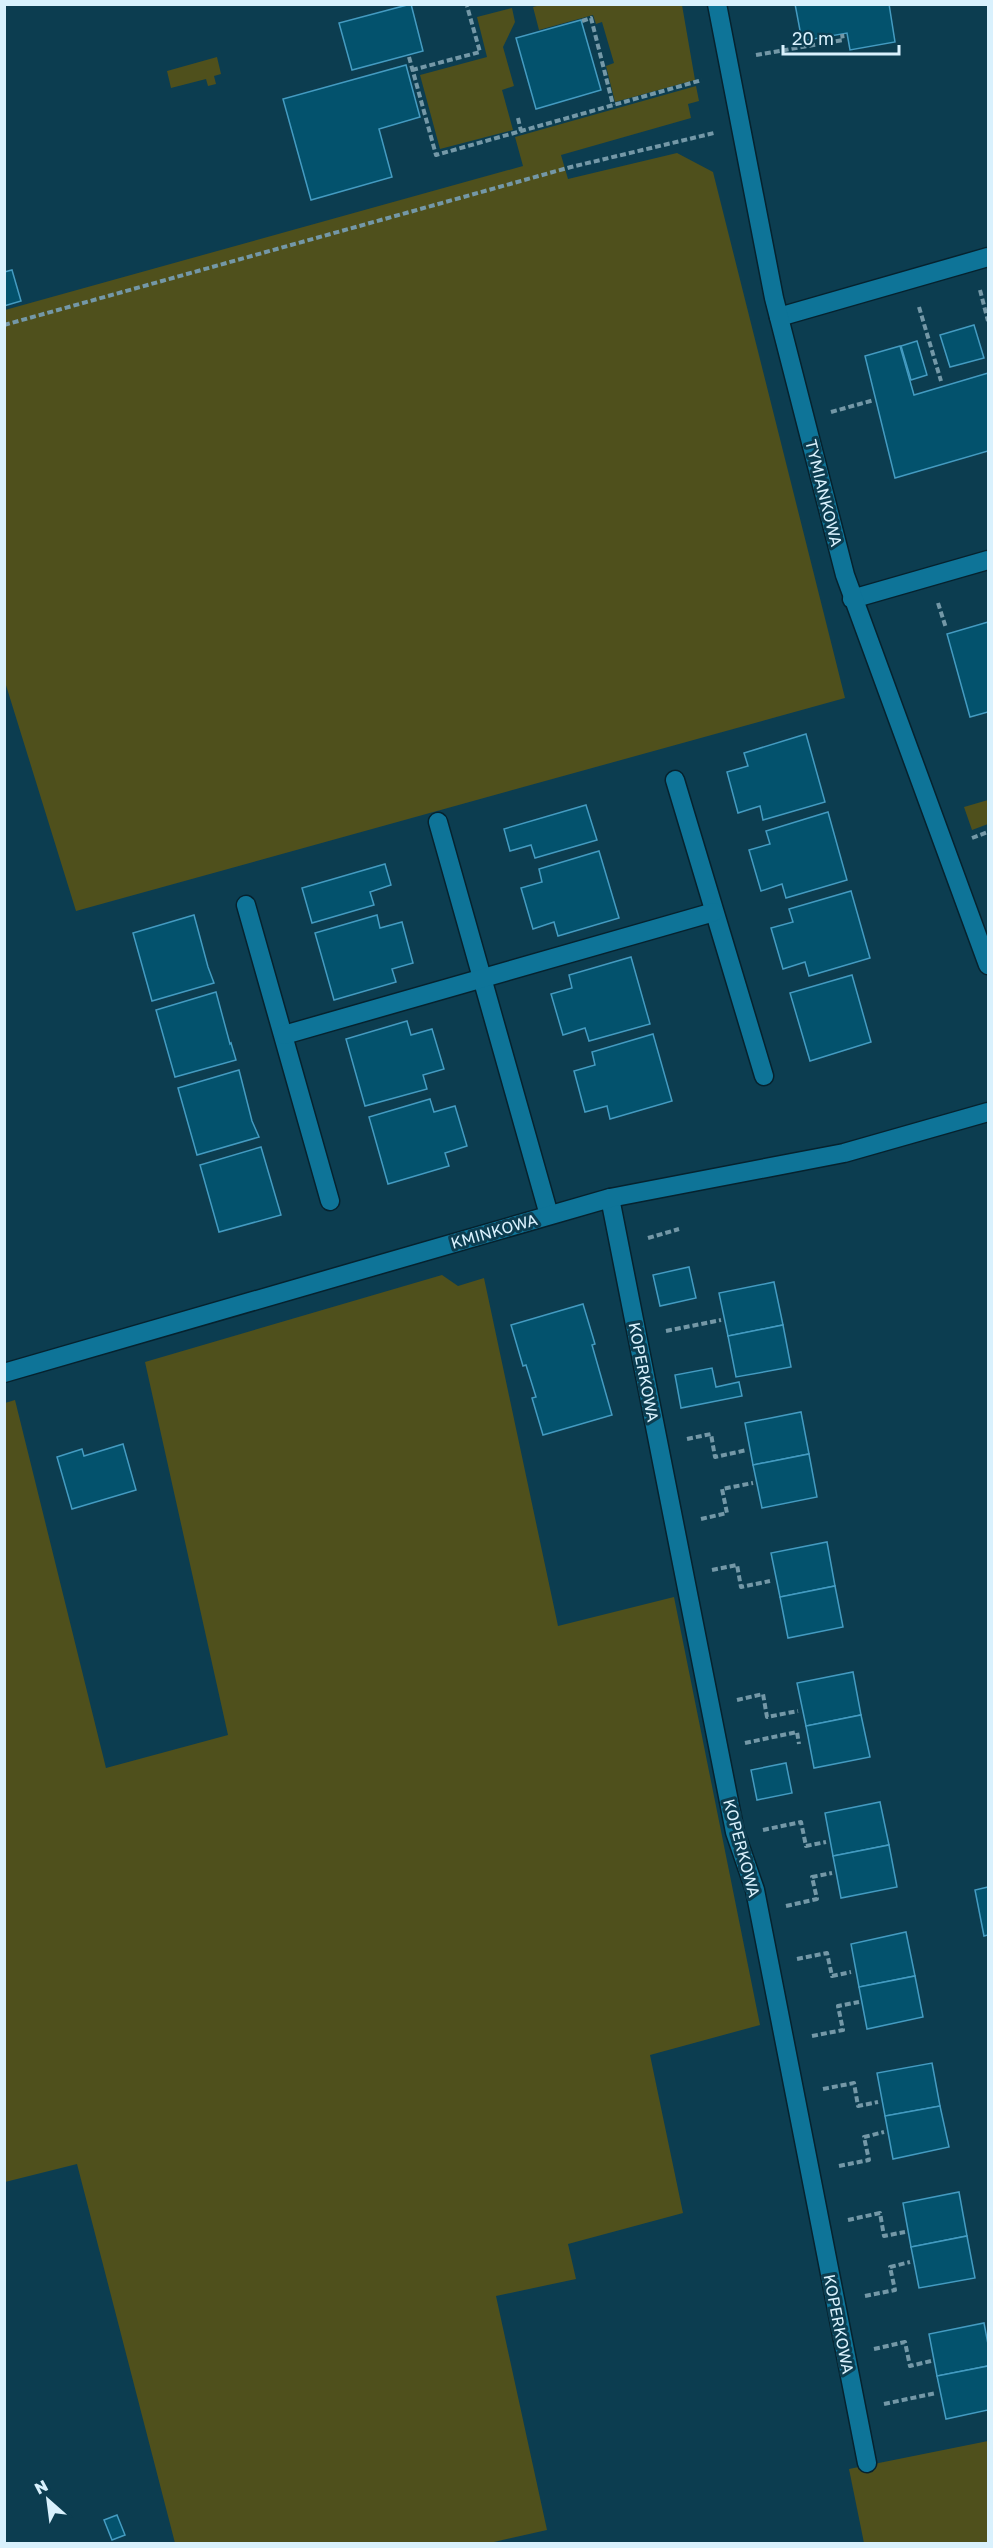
<svg xmlns="http://www.w3.org/2000/svg" width="993" height="2548" font-family="'Golos Text',sans-serif">
<rect width="100%" height="100%" fill="#0c3d50"/>
<g fill="#4f501c">
<polygon points="544,4 682,5 695,80 615,102 606,66 614,63 602,22 596,24 593,15 539,30 533,7"/>
<polygon points="512,8 515,22 503,47 514,86 502,90 513,130 440,149 420,75 487,57 477,17"/>
<polygon points="217,57 221,74 214,76 216,84 208,86 206,79 171,88 167,71"/>
<polygon points="696,86 699,101 688,104 691,118 561,155 568,179 677,153 713,172 845,698 76,911 5,682 5,310 523,166 515,137"/>
<polygon points="988,800 988,824 972,830 964,807"/>
<polygon points="442,1275 458,1286 484,1278 558,1626 674,1597 760,2025 650,2055 683,2213 568,2244 576,2279 496,2296 547,2530 485,2544 175,2543 77,2164 5,2182 5,1403 15,1400 106,1768 228,1735 145,1362"/>
<polygon points="988,2441 988,2543 864,2543 849,2469"/>
</g>
<g fill="#03526d" stroke="#449bc1" stroke-width="1.5">
<polygon points="411,4 423,51 352,70 339,23"/>
<polygon points="795,4 889,4 895,42 850,50 847,33 802,41"/>
<polygon points="581,20 601,90 536,109 516,38"/>
<polygon points="406,65 420,117 379,129 392,177 311,200 283,99"/>
<polygon points="12,270 21,301 4,306 4,272"/>
<polygon points="974,325 984,358 950,367 940,335"/>
<polygon points="917,341 927,375 911,380 901,346"/>
<polygon points="900,346 914,395 988,373 988,451 895,478 865,356"/>
<polygon points="988,622 988,712 970,717 947,634"/>
<polygon points="806,734 825,802 763,820 760,806 738,813 727,772 748,766 744,753"/>
<polygon points="586,805 597,840 535,858 531,845 510,851 504,829"/>
<polygon points="828,812 847,880 786,898 782,884 761,891 749,850 770,844 766,831"/>
<polygon points="599,851 619,918 558,936 554,922 533,929 521,888 542,882 539,869"/>
<polygon points="385,864 391,885 370,892 374,905 312,923 302,888"/>
<polygon points="851,891 870,958 809,976 805,962 783,969 771,928 793,922 789,909"/>
<polygon points="194,915 208,967 214,983 152,1001 133,933"/>
<polygon points="377,915 380,928 402,922 413,963 392,969 396,982 334,1000 315,933"/>
<polygon points="631,957 650,1024 589,1041 585,1028 563,1035 551,994 572,988 569,975"/>
<polygon points="852,975 871,1042 810,1061 790,993"/>
<polygon points="216,992 230,1044 231,1043 236,1060 175,1077 156,1010"/>
<polygon points="407,1021 411,1035 432,1029 444,1069 423,1075 427,1089 365,1106 346,1039"/>
<polygon points="653,1034 672,1101 610,1119 607,1106 585,1112 574,1071 595,1065 592,1052"/>
<polygon points="239,1070 252,1121 259,1137 197,1155 178,1088"/>
<polygon points="430,1099 434,1112 455,1106 467,1146 445,1153 449,1166 388,1184 369,1117"/>
<polygon points="261,1147 281,1215 219,1232 200,1165"/>
<polygon points="689,1267 696,1298 660,1306 653,1275"/>
<polygon points="774,1282 783,1325 728,1336 719,1293"/>
<polygon points="583,1304 595,1344 592,1345 612,1415 543,1435 532,1398 536,1397 526,1365 523,1366 511,1325"/>
<polygon points="783,1325 791,1367 736,1377 728,1336"/>
<polygon points="712,1368 716,1387 739,1382 742,1396 681,1408 675,1375"/>
<polygon points="801,1412 809,1454 753,1465 745,1423"/>
<polygon points="123,1444 136,1490 72,1509 57,1457 82,1449 84,1456"/>
<polygon points="809,1454 817,1497 762,1508 753,1465"/>
<polygon points="827,1542 835,1586 780,1597 771,1553"/>
<polygon points="835,1586 843,1627 788,1638 780,1597"/>
<polygon points="853,1672 861,1715 806,1726 797,1683"/>
<polygon points="861,1715 870,1757 814,1768 806,1726"/>
<polygon points="786,1763 792,1793 757,1800 751,1770"/>
<polygon points="880,1802 889,1845 833,1856 825,1813"/>
<polygon points="889,1845 897,1887 841,1898 833,1856"/>
<polygon points="988,1887 988,1935 984,1936 975,1890"/>
<polygon points="906,1932 915,1976 859,1987 851,1944"/>
<polygon points="915,1976 923,2017 867,2029 859,1987"/>
<polygon points="932,2063 940,2106 885,2116 877,2073"/>
<polygon points="940,2106 949,2147 893,2159 885,2116"/>
<polygon points="959,2192 967,2236 911,2247 903,2203"/>
<polygon points="967,2236 975,2278 919,2288 911,2247"/>
<polygon points="984,2323 988,2344 988,2366 937,2376 929,2334"/>
<polygon points="988,2366 988,2410 946,2419 937,2376"/>
<polygon points="117,2515 125,2535 112,2540 104,2520"/>
</g>
<g fill="none" stroke-linecap="round" stroke-linejoin="round">
<g stroke="#06222e" stroke-width="21">
<g id="service">
<polyline points="779,317 988,257"/>
<polyline points="852,599 988,560"/>
<polyline points="675,780 764,1076"/>
<polyline points="438,822 549,1215"/>
<polyline points="246,905 330,1201"/>
<polyline points="284,1035 714,912"/>
<polyline points="610,1198 735,1832 755,1890 867,2463"/>
</g>
</g>
<g stroke="#06222e" stroke-width="21">
<g id="minor">
<polyline points="717,4 774,298 845,575 988,965"/>
<polyline points="4,1373 610,1198 844,1153 988,1112"/>
</g>
</g>
<g stroke="#7498a7" stroke-width="4" stroke-dasharray="6 3" stroke-linecap="butt">
<polyline points="582,21 591,18 613,105"/>
<polyline points="756,55 843,40 842,34"/>
<polyline points="409,57 436,155 702,80"/>
<polyline points="412,70 480,52 467,6"/>
<polyline points="518,118 521,131"/>
<polyline points="980,290 988,321"/>
<polyline points="919,307 941,381"/>
<polyline points="4,325 571,167 714,133"/>
<polyline points="831,412 874,400"/>
<polyline points="938,603 946,628"/>
<polyline points="972,838 988,832"/>
<polyline points="648,1238 679,1229"/>
<polyline points="666,1331 721,1320"/>
<polyline points="687,1439 711,1434 715,1457 747,1450"/>
<polyline points="701,1519 727,1513 722,1489 753,1483"/>
<polyline points="712,1570 737,1565 741,1587 770,1581"/>
<polyline points="737,1700 763,1694 767,1717 798,1711"/>
<polyline points="745,1743 797,1732 799,1744"/>
<polyline points="763,1830 801,1822 806,1846 826,1842"/>
<polyline points="786,1906 817,1899 812,1877 832,1873"/>
<polyline points="797,1959 827,1953 832,1976 851,1972"/>
<polyline points="812,2036 843,2030 838,2006 859,2002"/>
<polyline points="823,2089 854,2083 858,2106 878,2102"/>
<polyline points="839,2166 869,2160 864,2137 884,2132"/>
<polyline points="848,2220 880,2213 884,2236 905,2232"/>
<polyline points="865,2296 895,2290 890,2267 910,2262"/>
<polyline points="874,2349 905,2342 910,2366 931,2361"/>
<polyline points="884,2404 936,2393"/>
</g>
<use href="#service" stroke="#0e7498" stroke-width="18"/>
<use href="#minor" stroke="#0e7498" stroke-width="18"/>
</g>
<g text-anchor="middle" stroke-width="6" stroke-linejoin="round" paint-order="stroke">
<g font-size="16" fill="#d9f1fd" stroke="#0c3d50">
<text transform="translate(824 493) rotate(76)" y="6">TYMIANKOWA</text>
<text transform="translate(494 1231) rotate(-16)" y="6">KMINKOWA</text>
<text transform="translate(644 1372) rotate(79)" y="6">KOPERKOWA</text>
<text transform="translate(742 1848) rotate(75)" y="6">KOPERKOWA</text>
<text transform="translate(839 2324) rotate(79)" y="6">KOPERKOWA</text>
</g>
</g>
<rect width="993" height="2548" fill="none" stroke="#d9f1fd" stroke-width="12"/>
<g transform="translate(48 2500) rotate(332)" stroke="#0c3d50" stroke-width="4.5" paint-order="stroke">
<path d="M0-4.5L10 22L0 15L-10 22Z" fill="#d9f1fd"/>
<text y="-9" font-size="16" font-weight="bold" text-anchor="middle" fill="#d9f1fd">N</text>
</g>
<path d="M783 45v9h116v-9" fill="none" stroke="#d9f1fd" stroke-width="3"/>
<text x="792" y="45" font-size="18" fill="#d9f1fd" stroke="#0c3d50" stroke-width="4.5" paint-order="stroke">20 m</text>
</svg>
